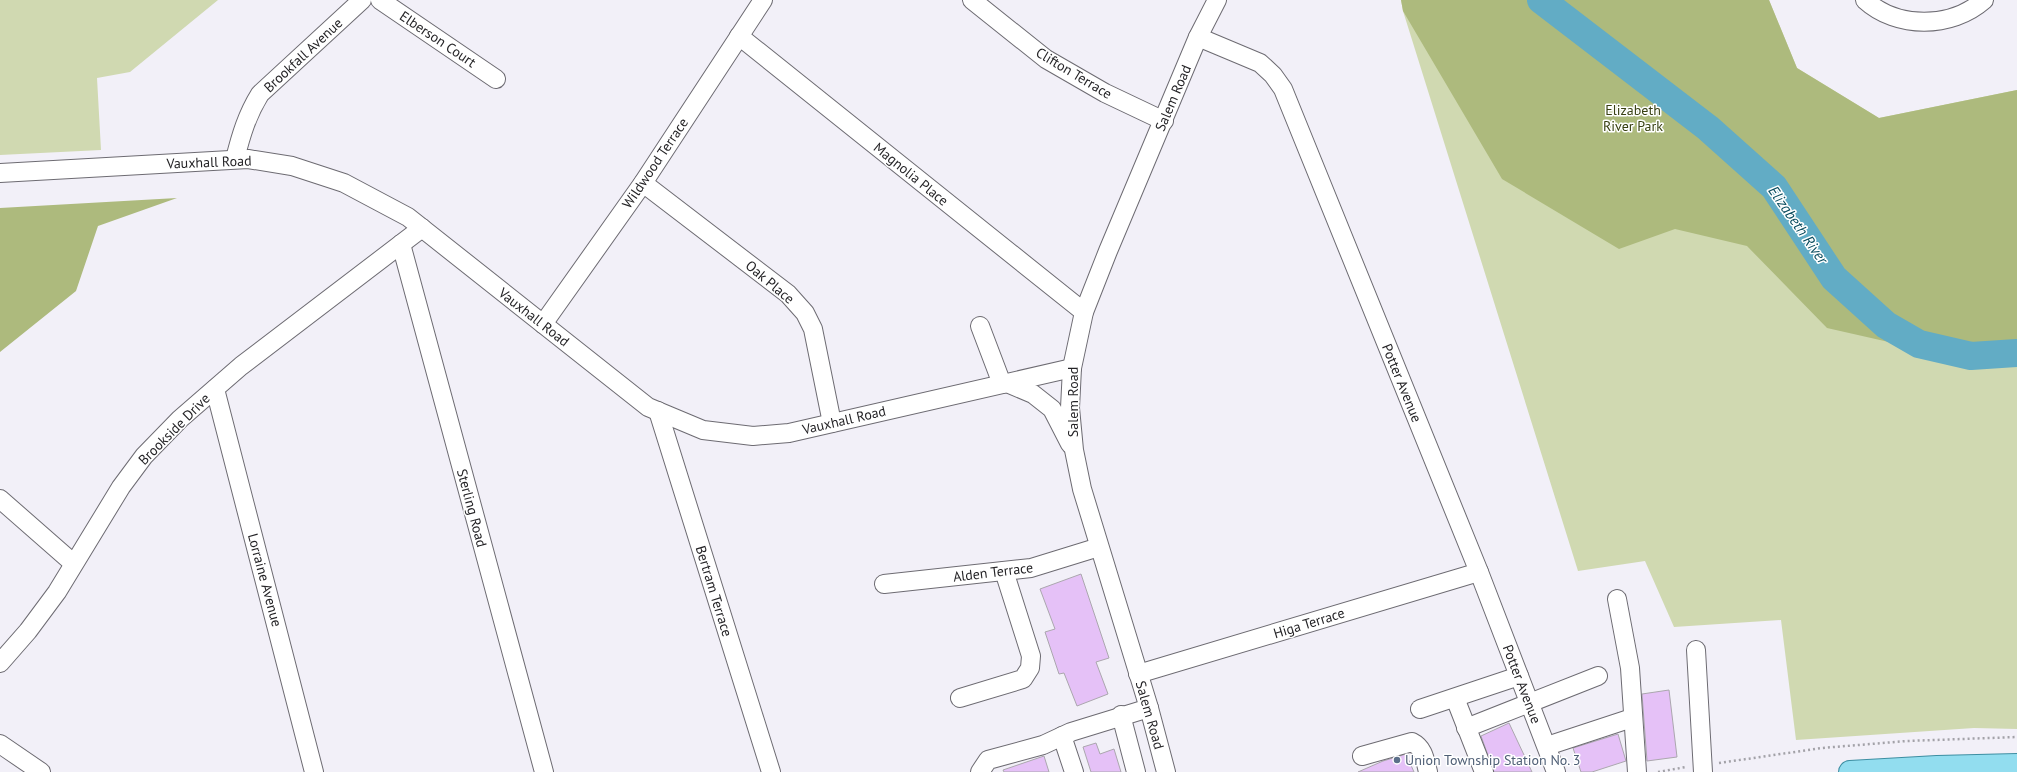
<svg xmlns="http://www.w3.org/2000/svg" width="2017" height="772" font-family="'PT Sans',sans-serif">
<rect width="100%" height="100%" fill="#f2f0f8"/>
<g fill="#d0d9b1">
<polygon points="0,0 218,0 130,72 97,78 101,150 0,155"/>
<polygon points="1401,0 1769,0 1797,68 1879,118 2017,90 2017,729 1974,728 1796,740 1781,620 1674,627 1645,561 1578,571 1403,11"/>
</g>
<g fill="#adba7d">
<polygon points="1401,0 1769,0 1797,68 1879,118 2017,90 2017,364 1976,352 1924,350 1827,328 1747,246 1675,229 1619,249 1502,179 1403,11"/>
<polygon points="177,198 98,226 76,291 0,352 0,208"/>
</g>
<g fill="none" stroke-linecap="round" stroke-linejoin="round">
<polyline stroke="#62acc5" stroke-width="28" points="1541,0 1708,128 1774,187 1834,278 1886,325 1919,344 1971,356 2017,353"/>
</g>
<g fill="#e5c1f7" stroke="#aba7ae">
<polygon points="1081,574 1109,658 1096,662 1108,694 1077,706 1064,673 1059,674 1045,632 1055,629 1040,589"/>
<polygon points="1669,690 1677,757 1647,761 1642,694"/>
<polygon points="1509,723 1532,772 1494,772 1481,736"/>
<polygon points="1618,734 1626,761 1592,772 1581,772 1573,748"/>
<polygon points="1096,743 1100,754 1114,749 1121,772 1091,772 1083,747"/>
<polygon points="1406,754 1414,772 1358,772 1383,761"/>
<polygon points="1044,756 1049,772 1004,772 1003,770"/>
</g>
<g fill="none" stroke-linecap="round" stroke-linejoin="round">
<g stroke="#6d6b72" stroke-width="20">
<g id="minor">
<polyline points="380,0 496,79"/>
<polyline points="972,0 1046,59 1105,93 1164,121"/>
<path d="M1865 0C1897 29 1951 29 1984 0"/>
<polyline points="739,36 1084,312"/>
<polyline points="1198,37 1260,63 1273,75 1283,89 1479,572 1556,772"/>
<path d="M235 159C241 135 247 115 260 94L362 0"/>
<polyline points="0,173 248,159 292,166 344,183 408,217 648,407 703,430 753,436 789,433 1072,368"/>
<polyline points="643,183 788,294 805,313 813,329 832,423"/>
<polyline points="401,244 544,772"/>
<polyline points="543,324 643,183 763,0"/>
<polyline points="980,326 1002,384"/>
<polyline points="1007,383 1033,394 1052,409 1070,444"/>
<polyline points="215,389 314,772"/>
<polyline points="658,411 771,772"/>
<polyline points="0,499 73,563"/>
<polyline points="884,584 1031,568 1099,547"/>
<polyline points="1617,599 1630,668 1637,772"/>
<polyline points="1696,650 1703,772"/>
<polyline points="0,663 28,631 57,592 121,487 144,456 180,419 241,366 422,228"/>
<polyline points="1138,674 1479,572"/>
<polyline points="960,698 1023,679 1030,668 1031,656 1004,571"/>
<polyline points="1455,698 1484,772"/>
<polyline points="1420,709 1519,676"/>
<polyline points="1121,715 1136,772"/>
<polyline points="1466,728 1598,676"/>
<polyline points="1062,736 1074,772"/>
<polyline points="0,744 41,772"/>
<polyline points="1547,746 1632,718"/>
<path d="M1362 756 1412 742C1424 748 1425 760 1428 772"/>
<polyline points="980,772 988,760 1043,745 1071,732 1149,708"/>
<polyline points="1166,772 1149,708 1082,489 1074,450 1070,408 1072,368 1084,312 1108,251 1198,37 1217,0"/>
</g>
</g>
<g stroke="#3d8ea2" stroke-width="24">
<polyline id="major" points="1850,772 1937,767 2017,765"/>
</g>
<g stroke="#a3a2a8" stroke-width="2.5" stroke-dasharray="2 3" stroke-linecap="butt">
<polyline points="1719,763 1822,748 1907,741 2017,737"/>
<polyline points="1658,772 1686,767"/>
</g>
<use href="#minor" stroke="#fff" stroke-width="18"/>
<use href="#major" stroke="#92ddef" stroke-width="22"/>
</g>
<circle fill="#5c6f8a" stroke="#fff" stroke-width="1.5" cx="1397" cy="760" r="4"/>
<g text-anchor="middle" stroke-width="3" stroke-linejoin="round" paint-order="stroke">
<g font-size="14" fill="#252427" stroke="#fff">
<text transform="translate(438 39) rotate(34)" y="5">Elberson Court</text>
<text transform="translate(303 55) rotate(-43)" y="5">Brookfall Avenue</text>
<text transform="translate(1074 73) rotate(31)" y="5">Clifton Terrace</text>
<text transform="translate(1173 98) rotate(-67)" y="5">Salem Road</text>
<text transform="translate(209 162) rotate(-2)" y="5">Vauxhall Road</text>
<text transform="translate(655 163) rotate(-56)" y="5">Wildwood Terrace</text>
<text transform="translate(911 174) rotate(39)" y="5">Magnolia Place</text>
<text transform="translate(770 282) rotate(40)" y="5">Oak Place</text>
<text transform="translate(534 317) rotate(38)" y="5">Vauxhall Road</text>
<text transform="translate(1402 383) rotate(68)" y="5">Potter Avenue</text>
<text transform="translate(1073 402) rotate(-90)" y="5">Salem Road</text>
<text transform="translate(844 420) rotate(-13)" y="5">Vauxhall Road</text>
<text transform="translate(174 429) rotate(-45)" y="5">Brookside Drive</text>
<text transform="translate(472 508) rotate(75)" y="5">Sterling Road</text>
<text transform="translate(993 572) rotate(-7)" y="5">Alden Terrace</text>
<text transform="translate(265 580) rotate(75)" y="5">Lorraine Avenue</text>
<text transform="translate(714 591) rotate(73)" y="5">Bertram Terrace</text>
<text transform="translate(1309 623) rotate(-17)" y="5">Higa Terrace</text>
<text transform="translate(1522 684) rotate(69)" y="5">Potter Avenue</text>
<text transform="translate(1150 715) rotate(74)" y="5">Salem Road</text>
</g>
<g font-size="14" fill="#384012" stroke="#fff">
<text x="1633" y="115">Elizabeth<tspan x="1633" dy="16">River Park</tspan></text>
</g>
<g font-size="14" fill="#4e5e75" stroke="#fff" text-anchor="start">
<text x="1405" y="765">Union Township Station No. 3</text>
</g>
<g font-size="15" font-style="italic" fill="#094c5e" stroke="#fff">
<text transform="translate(1798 225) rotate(55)" y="5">Elizabeth River</text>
</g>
</g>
</svg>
